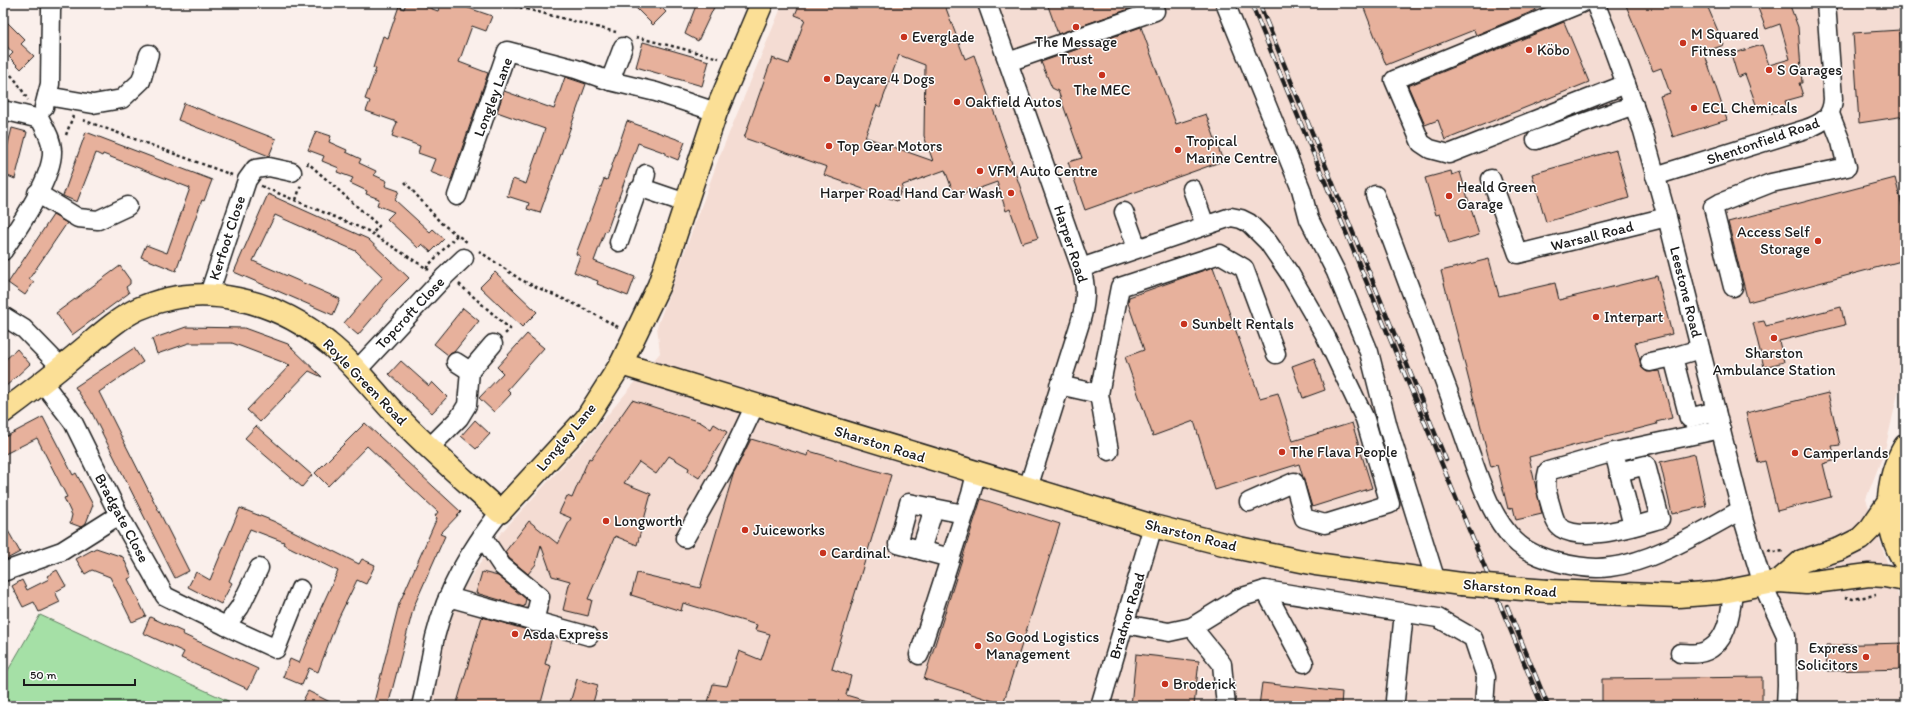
<svg xmlns="http://www.w3.org/2000/svg" width="1908" height="709" font-family="Itim,sans-serif">
<rect width="100%" height="100%" fill="#faefeb"/>
<filter id="ink" filterUnits="userSpaceOnUse"><feTurbulence type="fractalNoise" baseFrequency=".025" numOctaves="2"/><feDisplacementMap in="SourceGraphic" scale="8" xChannelSelector="R" yChannelSelector="G"/><feConvolveMatrix kernelMatrix="1 2 1 2 8 2 1 2 1" color-interpolation-filters="sRGB"/></filter>
<g filter="url(#ink)">
<polygon fill="#f4dcd3" points="783,3 1905,3 1905,362 1885,450 1866,499 1905,616 1905,706 426,706 452,607 466,584 500,534 587,439 660,353 657,327 720,155"/>
<polygon fill="#a5e0a6" stroke="#607e61" points="40,615 239,706 3,706 3,679"/>
<g fill="#e7b19c" stroke="#1c1c1c" fill-rule="evenodd">
<polygon points="406,3 416,3 438,11 441,3 454,3 492,16 486,31 472,26 459,62 488,73 451,180 430,172 435,159 418,153 420,146 392,136 397,122 366,111 370,101 365,99 376,69 373,68 383,36 388,38 399,6 404,9"/>
<polygon points="631,3 657,3 666,12 653,25"/>
<polygon points="697,3 716,3 698,41 685,34"/>
<path d="M800 3H944L965 59 974 55 1038 238 1022 243 1010 209 1006 211 997 182 955 197 945 170 903 185 897 201 824 175 827 167 744 138 772 58 789 64 805 19 795 15ZM899 55 925 65 924 136 933 161 865 137 877 105 880 107Z"/>
<polygon points="1047,3 1130,3 1132,8 1058,34"/>
<polygon points="1362,3 1533,3 1536,10 1476,35 1474,30 1386,65"/>
<polygon points="1625,3 1706,3 1724,45 1704,52 1727,120 1673,137 1660,96 1670,93 1661,68 1653,71"/>
<polygon points="1756,3 1789,3 1798,27 1802,83 1799,83 1803,96 1785,101 1788,110 1772,114 1770,106 1758,110 1745,74 1738,77 1731,54 1762,45 1769,65 1790,59 1780,24 1766,29"/>
<polygon points="3,18 25,40 21,44 34,56 21,69 9,57 13,53 3,42"/>
<polygon points="1564,22 1589,82 1445,140 1438,120 1425,125 1408,86"/>
<polygon points="1141,27 1176,124 1206,114 1223,161 1085,210 1068,162 1082,158 1058,91 1052,88 1041,62"/>
<polygon points="1900,30 1905,116 1859,123 1853,33"/>
<polygon points="643,42 709,61 702,86 636,67"/>
<polygon points="565,77 586,84 540,213 527,209 529,203 507,196 513,179 526,184 545,129 497,112 504,91 554,109"/>
<polygon points="184,103 276,139 269,156 178,120"/>
<polygon points="627,121 685,142 678,160 666,155 666,153 638,143 607,231 605,231 594,261 635,277 628,296 597,284 598,281 574,272 580,256 576,254 604,179 607,180"/>
<polygon points="12,128 27,132 15,179 3,174 3,164"/>
<polygon points="316,131 331,136 329,142 347,150 346,152 361,159 359,163 376,171 374,175 387,181 385,186 399,191 395,200 430,232 433,229 444,239 431,252 422,244 418,248 387,219 394,212 377,205 379,199 366,194 367,191 350,183 353,178 337,172 339,168 322,161 324,156 308,150"/>
<polygon points="86,132 212,180 204,201 202,200 176,271 141,257 146,245 167,253 190,188 103,154 102,156 96,153 77,202 63,196"/>
<polygon points="1616,150 1629,198 1546,222 1532,174"/>
<polygon points="1451,171 1452,175 1460,172 1479,235 1449,244 1440,214 1436,215 1425,178"/>
<polygon points="1895,178 1905,217 1905,260 1748,302 1728,222"/>
<polygon points="268,194 368,239 409,278 393,294 358,335 344,323 383,277 356,251 275,215 253,261 340,299 333,315 234,272"/>
<polygon points="53,215 67,223 29,279 34,282 25,295 8,283"/>
<polygon points="1489,259 1499,296 1555,283 1559,300 1657,276 1672,334 1635,343 1642,368 1647,372 1660,371 1672,418 1656,422 1657,424 1529,457 1542,514 1516,520 1513,507 1508,509 1497,465 1491,467 1441,271"/>
<polygon points="120,266 130,280 130,284 126,287 129,293 72,335 56,313"/>
<polygon points="1213,267 1260,398 1278,393 1293,441 1352,423 1372,488 1312,507 1299,464 1215,490 1194,421 1153,436 1125,357 1144,350 1128,303 1129,297"/>
<polygon points="495,272 537,312 522,327 480,287"/>
<polygon points="1841,307 1845,325 1779,341 1784,362 1764,367 1753,323 1764,321 1766,326"/>
<polygon points="463,308 479,321 454,352 448,355 434,344"/>
<polygon points="186,327 244,328 288,344 322,377 309,371 260,422 247,410 290,365 232,343 189,343 157,354 152,339"/>
<polygon points="527,334 544,348 507,390 511,394 494,412 479,398 503,373 497,367"/>
<polygon points="134,348 143,362 99,392 189,571 175,578 91,411 75,387"/>
<polygon points="17,349 30,364 3,389 3,362"/>
<polygon points="1314,358 1325,390 1303,398 1292,366"/>
<polygon points="401,361 429,386 432,382 447,397 432,413 389,374"/>
<polygon points="1828,393 1840,445 1832,446 1836,460 1823,464 1831,497 1777,511 1765,461 1758,463 1746,413"/>
<polygon points="632,400 700,422 711,429 714,424 727,432 699,478 688,471 689,468 669,456 656,474 639,462 624,483 651,494 637,545 615,536 588,599 592,600 588,616 563,610 570,581 552,576 541,545 536,564 528,574 509,558 505,552 529,521 558,544 571,518 559,513 567,496 572,498 589,458 591,459"/>
<polygon points="43,417 73,475 76,473 93,505 86,523 81,527 70,523 72,515 64,498 67,497 37,438 3,455 3,438"/>
<polygon points="475,420 490,434 476,449 461,436"/>
<polygon points="365,423 461,512 440,534 445,536 414,606 388,706 373,706 399,604 437,518 435,516 438,512 367,446 328,486 315,473"/>
<polygon points="256,426 312,475 302,487 245,438"/>
<polygon points="751,439 808,456 809,451 891,475 832,669 851,676 846,695 873,703 873,706 707,706 713,684 727,686 739,651 761,660 770,634 755,630 757,625 683,603 681,611 631,595 637,573 700,588 733,475"/>
<polygon points="1695,454 1706,506 1672,514 1660,462"/>
<polygon points="981,499 1060,524 1003,704 924,679"/>
<polygon points="240,508 273,521 359,564 362,559 375,565 366,584 357,580 337,621 318,672 309,668 302,685 283,677 290,659 299,663 321,610 320,610 338,571 283,544 284,542 250,529 229,581 232,583 221,604 188,587 196,572 210,580"/>
<polygon points="3,522 20,552 3,561"/>
<polygon points="96,548 123,557 132,577 128,579 146,616 132,622 110,577 92,570 85,574 76,559"/>
<polygon points="57,570 66,586 55,592 60,602 39,612 34,602 23,607 12,586 22,580 27,590 49,579 47,576"/>
<polygon points="482,572 498,576 526,599 524,607 476,593"/>
<polygon points="150,617 183,632 182,634 258,669 248,689 181,658 184,652 143,633"/>
<polygon points="482,617 552,637 545,664 551,666 540,706 456,706"/>
<polygon points="1905,643 1905,669 1827,671 1826,645"/>
<polygon points="1136,654 1199,661 1194,706 1131,706"/>
<polygon points="1762,677 1762,706 1602,706 1602,679"/>
<polygon points="577,679 598,685 592,706 569,706"/>
<polygon points="1262,683 1342,692 1341,706 1259,706"/>
<polygon points="308,691 338,706 300,706"/>
</g>
<g fill="none" stroke-linecap="round" stroke-linejoin="round">
<g stroke="#1c1c1c" stroke-width="21">
<g id="minor">
<path d="M987 3 1081 268C1087 288 1086 303 1080 323L1028 488"/>
<polyline points="1225,3 1301,189 1309,219 1336,272 1369,352 1388,427 1436,581"/>
<polyline points="1582,3 1394,80 1421,143 1430,149 1449,154 1626,84"/>
<polyline points="1595,3 1608,35 1643,131 1667,217 1744,522 1763,585 1786,635 1787,685 1786,706"/>
<polyline points="623,47 610,81 656,92 716,112"/>
<polyline points="1008,62 1155,11 1152,3"/>
<polyline points="47,96 93,104 122,99 141,81 149,54"/>
<polyline points="44,107 50,84 51,9 53,3"/>
<path d="M3 110 40 119C45 129 52 139 52 151 53 178 18 228 3 251"/>
<polyline points="1536,140 1634,105"/>
<polyline points="646,174 642,188 686,203"/>
<path d="M1655 176 1806 129C1823 123 1832 117 1833 99L1826 3"/>
<polyline points="1491,179 1518,254 1667,217"/>
<polyline points="1192,189 1205,225"/>
<polyline points="37,193 78,218 98,220 128,206"/>
<path d="M1375 195C1400 262 1425 329 1450 396 1458 419 1466 441 1474 464 1484 492 1493 518 1514 540 1533 560 1583 571 1610 567 1654 562 1702 531 1741 510"/>
<polyline points="457,196 507,51 576,69 610,81"/>
<polyline points="1124,212 1137,248"/>
<polyline points="619,242 637,191 642,188"/>
<polyline points="1081,268 1231,217 1241,219 1249,223 1268,242 1290,274 1324,333 1365,419 1390,504 1325,524 1304,518 1294,482 1249,502"/>
<polyline points="1733,287 1713,207 1720,203 1771,183 1847,167 1841,142 1830,114"/>
<polyline points="209,294 247,180 255,169 269,167 292,172"/>
<polyline points="3,316 24,329 61,367"/>
<polyline points="1700,349 1673,357 1689,418 1716,411"/>
<polyline points="456,362 470,371"/>
<polyline points="1650,362 1673,357"/>
<polyline points="357,370 445,276 464,258"/>
<polyline points="43,383 73,422 119,515 165,596 226,626"/>
<polyline points="1059,385 1099,394 1109,451"/>
<polyline points="1099,394 1120,287 1220,254 1244,268 1276,354"/>
<polyline points="429,448 459,418 467,405 470,371 493,344"/>
<path d="M1614 452 1619 472 1646 465 1660 519C1635 526 1584 543 1561 528 1555 524 1553 514 1551 507 1547 493 1544 485 1548 471L1614 452 1721 429"/>
<polyline points="1619,472 1633,526"/>
<polyline points="482,536 502,566 540,597 534,622"/>
<polyline points="685,538 726,466 755,405"/>
<polyline points="921,550 934,508"/>
<polyline points="950,558 898,544 909,503 964,514"/>
<polyline points="259,568 240,607 226,626 276,649 300,589"/>
<polyline points="3,572 62,551 119,515"/>
<polyline points="1265,590 1304,663"/>
<polyline points="448,597 589,636"/>
<polyline points="1124,624 1169,632 1192,627 1239,598 1265,590 1438,618 1473,638 1486,677 1484,706"/>
<polyline points="1192,627 1222,664 1226,706"/>
<path d="M1680 653C1686 653 1693 654 1699 653 1727 648 1731 613 1733 591"/>
<polyline points="919,655 971,494 976,473"/>
<polyline points="1395,700 1404,613"/>
<path d="M421 706C427 683 430 659 435 637 447 589 470 550 500 512"/>
<polyline points="1100,706 1153,526"/>
</g>
</g>
<g stroke="#1c1c1c" stroke-width="25">
<g id="major">
<polyline points="621,364 1153,526 1239,548 1316,564 1461,584"/>
<path d="M3 412C28 394 52 375 76 355 96 339 115 320 138 309 202 280 276 300 328 343 356 365 377 396 402 421 433 453 467 482 500 512L586 419 621 364 659 285 716 112 762 3"/>
<polyline points="1779,581 1802,561 1840,549 1860,539 1871,528 1888,503"/>
<polyline points="1548,591 1678,596 1718,593 1779,581 1806,583 1869,575 1885,576 1905,580"/>
</g>
</g>
<g stroke="#1c1c1c" stroke-width="25">
<path id="highway" d="M1905 446C1885 479 1882 528 1905 562"/>
</g>
<g stroke="#1c1c1c" stroke-width="2.5" stroke-dasharray="3 3" stroke-linecap="butt">
<polyline points="503,3 616,32"/>
<polyline points="636,37 719,58"/>
<polyline points="3,66 17,82 28,100"/>
<polyline points="83,120 232,175"/>
<polyline points="66,135 73,116"/>
<polyline points="307,165 308,163 379,226 372,234"/>
<polyline points="405,182 441,223 457,235"/>
<polyline points="261,186 368,231 429,270"/>
<polyline points="296,200 301,185"/>
<polyline points="479,251 521,280 581,307 620,328"/>
<polyline points="426,268 457,235 467,242"/>
<polyline points="459,284 510,329 505,334"/>
<polyline points="1768,550 1773,552 1785,551"/>
<polyline points="1845,597 1853,599 1876,595"/>
</g>
<use href="#minor" stroke="#fff" stroke-width="18"/>
<use href="#major" stroke="#fbdf96" stroke-width="22"/>
<use href="#highway" stroke="#fbdf96" stroke-width="22"/>
<g stroke="#1c1c1c" stroke-width="4.5">
<g id="rail">
<polyline points="1251,3 1542,706"/>
<polyline points="1259,3 1446,460"/>
<polyline points="1507,606 1548,706"/>
</g>
</g>
<use href="#rail" stroke="#fff" stroke-width="3" stroke-dasharray="9" stroke-linecap="butt"/>
<g stroke="#1c1c1c" stroke-width="25" stroke-linecap="butt">
<polyline id="major-bridge" points="1461,584 1548,591"/>
</g>
<use href="#major-bridge" stroke="#fbdf96" stroke-width="22"/>
</g>
</g>
<g fill="#c8321e" stroke="#fff" stroke-width="1.5">
<circle cx="1076" cy="27" r="4"/>
<circle cx="904" cy="37" r="4"/>
<circle cx="1683" cy="43" r="4"/>
<circle cx="1529" cy="50" r="4"/>
<circle cx="1769" cy="70" r="4"/>
<circle cx="1102" cy="75" r="4"/>
<circle cx="827" cy="79" r="4"/>
<circle cx="957" cy="102" r="4"/>
<circle cx="1694" cy="108" r="4"/>
<circle cx="829" cy="146" r="4"/>
<circle cx="1178" cy="150" r="4"/>
<circle cx="980" cy="171" r="4"/>
<circle cx="1011" cy="193" r="4"/>
<circle cx="1449" cy="196" r="4"/>
<circle cx="1818" cy="241" r="4"/>
<circle cx="1596" cy="317" r="4"/>
<circle cx="1184" cy="324" r="4"/>
<circle cx="1774" cy="338" r="4"/>
<circle cx="1282" cy="452" r="4"/>
<circle cx="1795" cy="453" r="4"/>
<circle cx="606" cy="521" r="4"/>
<circle cx="745" cy="530" r="4"/>
<circle cx="823" cy="553" r="4"/>
<circle cx="515" cy="634" r="4"/>
<circle cx="978" cy="646" r="4"/>
<circle cx="1866" cy="657" r="4"/>
<circle cx="1165" cy="684" r="4"/>
</g>
<g text-anchor="middle" stroke-width="3" stroke-linejoin="round" paint-order="stroke">
<g font-size="15" fill="#1c1c1c" stroke="#fff" text-anchor="start">
<text x="1691" y="39">M Squared<tspan x="1691" dy="17">Fitness</tspan></text>
<text x="912" y="42">Everglade</text>
<text x="1076" y="47" text-anchor="middle">The Message<tspan x="1076" dy="17">Trust</tspan></text>
<text x="1537" y="55">Köbo</text>
<text x="1777" y="75">S Garages</text>
<text x="835" y="84">Daycare 4 Dogs</text>
<text x="1102" y="95" text-anchor="middle">The MEC</text>
<text x="965" y="107">Oakfield Autos</text>
<text x="1702" y="113">ECL Chemicals</text>
<text x="1186" y="146">Tropical<tspan x="1186" dy="17">Marine Centre</tspan></text>
<text x="837" y="151">Top Gear Motors</text>
<text x="988" y="176">VFM Auto Centre</text>
<text x="1457" y="192">Heald Green<tspan x="1457" dy="17">Garage</tspan></text>
<text x="1003" y="198" text-anchor="end">Harper Road Hand Car Wash</text>
<text x="1810" y="237" text-anchor="end">Access Self<tspan x="1810" dy="17">Storage</tspan></text>
<text x="1604" y="322">Interpart</text>
<text x="1192" y="329">Sunbelt Rentals</text>
<text x="1774" y="358" text-anchor="middle">Sharston<tspan x="1774" dy="17">Ambulance Station</tspan></text>
<text x="1290" y="457">The Flava People</text>
<text x="1803" y="458">Camperlands</text>
<text x="614" y="526">Longworth</text>
<text x="753" y="535">Juiceworks</text>
<text x="831" y="558">Cardinal.</text>
<text x="523" y="639">Asda Express</text>
<text x="986" y="642">So Good Logistics<tspan x="986" dy="17">Management</tspan></text>
<text x="1858" y="653" text-anchor="end">Express<tspan x="1858" dy="17">Solicitors</tspan></text>
<text x="1173" y="689">Broderick</text>
</g>
<g font-size="15" fill="#1c1c1c" stroke="#fff">
<text transform="translate(493 97) rotate(-69)" y="5">Longley Lane</text>
<text transform="translate(1763 141) rotate(-19)" y="5">Shentonfield Road</text>
<text transform="translate(1592 236) rotate(-14)" y="5">Warsall Road</text>
<text transform="translate(227 238) rotate(-72)" y="5">Kerfoot Close</text>
<text transform="translate(1071 244) rotate(72)" y="5">Harper Road</text>
<text transform="translate(1686 292) rotate(76)" y="5">Leestone Road</text>
<text transform="translate(410 313) rotate(-47)" y="5">Topcroft Close</text>
<text transform="translate(365 382) rotate(46)" y="5">Royle Green Road</text>
<text transform="translate(566 437) rotate(-50)" y="5">Longley Lane</text>
<text transform="translate(880 444) rotate(17)" y="5">Sharston Road</text>
<text transform="translate(122 518) rotate(62)" y="5">Bradgate Close</text>
<text transform="translate(1191 535) rotate(14)" y="5">Sharston Road</text>
<text transform="translate(1510 588) rotate(5)" y="5">Sharston Road</text>
<text transform="translate(1127 616) rotate(-73)" y="5">Bradnor Road</text>
</g>
</g>
<rect width="1908" height="709" fill="none" stroke="#fff" stroke-width="16"/>
<rect x="8" y="8" width="1892" height="693" fill="none" stroke="#1c1c1c" stroke-width="1.5" filter="url(#ink)"/>
<path d="M24 679v6h111v-6" fill="none" stroke="#1c1c1c" stroke-width="2"/>
<text x="30" y="679" font-size="12" fill="#1c1c1c" stroke="#ffffff" stroke-width="3" paint-order="stroke">50 m</text>
</svg>
